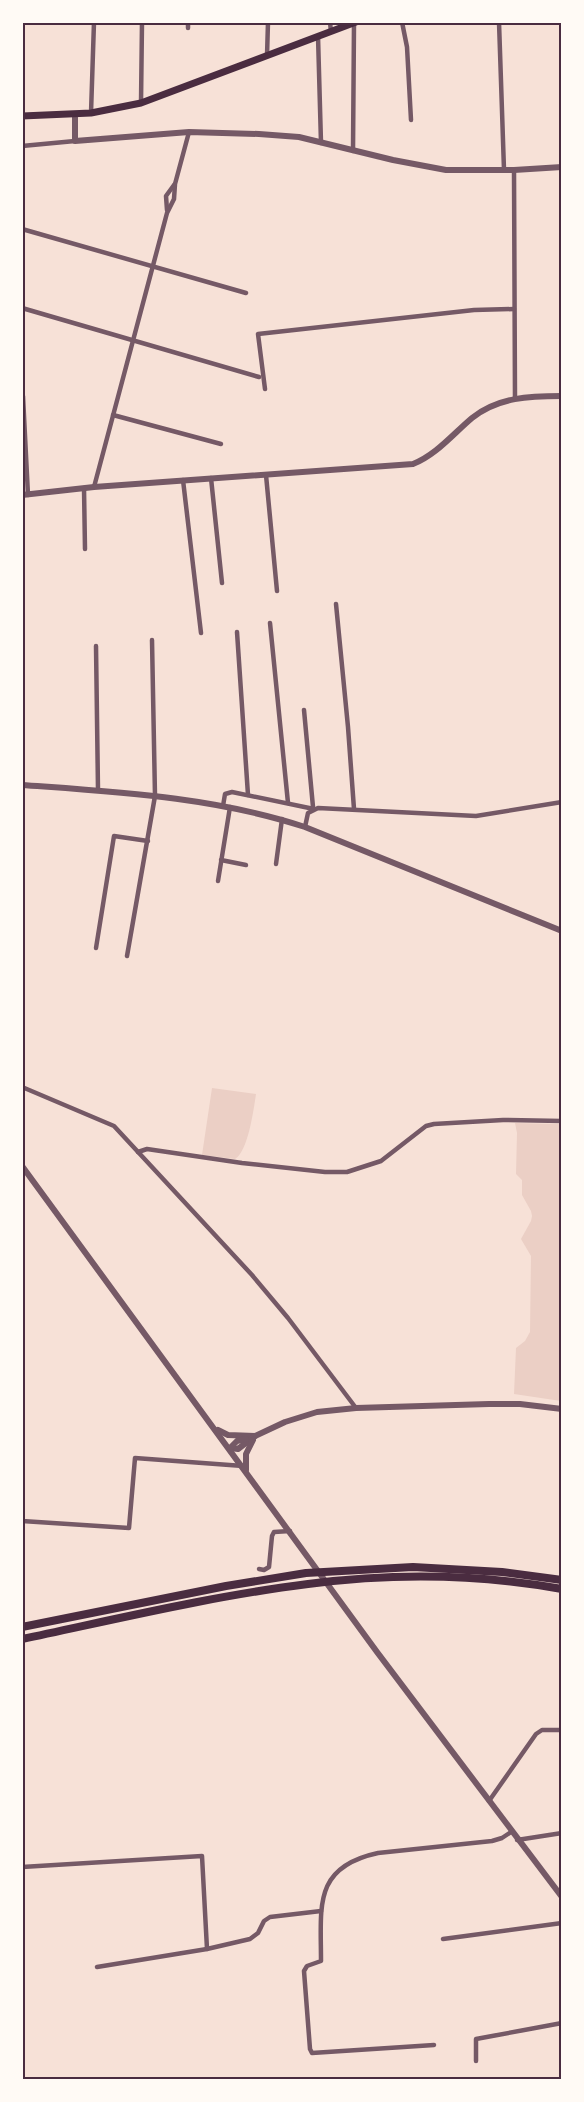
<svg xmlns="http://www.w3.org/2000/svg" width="584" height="2102" font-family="Montserrat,sans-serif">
<rect width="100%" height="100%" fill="#f7e1d7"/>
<g fill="#ebcfc5">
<path d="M212 1088 256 1094C254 1108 248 1152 235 1159L202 1155Z"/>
<polygon points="515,1123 561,1124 561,1401 514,1394 516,1348 525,1341 530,1332 531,1256 521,1239 531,1221 532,1216 531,1211 522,1195 522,1180 516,1174 517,1133"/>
</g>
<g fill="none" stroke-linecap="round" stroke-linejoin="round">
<g stroke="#755966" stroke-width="4.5">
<polyline points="330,22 331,32"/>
<polyline points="402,22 407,47 411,120"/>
<polyline points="499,22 504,170"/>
<polyline points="188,28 188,22"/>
<polyline points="318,36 321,143"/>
<polyline points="267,56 268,22"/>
<polyline points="141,103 142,22"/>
<polyline points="91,113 94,22"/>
<polyline points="22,146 75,141"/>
<polyline points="353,151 354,23"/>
<polyline points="514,170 515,399"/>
<polyline points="167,210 166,196 174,185"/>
<polyline points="22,229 246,293"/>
<polyline points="22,308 259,377"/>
<polyline points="265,389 258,334 474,310 514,309"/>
<polyline points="23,396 28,495"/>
<polyline points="113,415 221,444"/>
<polyline points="266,475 277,591"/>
<polyline points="211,478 222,583"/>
<polyline points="183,480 201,633"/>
<polyline points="94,487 167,213 174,199 175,184 189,132"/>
<polyline points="84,488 85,549"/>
<polyline points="336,604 348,727 354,809"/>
<polyline points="270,623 288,803"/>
<polyline points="237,632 248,795"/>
<polyline points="96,646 98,790"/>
<polyline points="304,710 313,807"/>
<polyline points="223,806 225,794 232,792 314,809"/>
<polyline points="305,827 308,813 318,808 476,816 562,802"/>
<polyline points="221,860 246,865"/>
<polyline points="276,864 282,819"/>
<polyline points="218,881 230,807"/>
<polyline points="96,948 114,836 148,841"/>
<polyline points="127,956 155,796 152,640"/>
<polyline points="22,1087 114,1126 252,1275 288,1318 356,1408"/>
<polyline points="138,1152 147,1149 242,1163 325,1172 347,1172 381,1161 426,1126 434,1124 503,1120 562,1121"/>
<polyline points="22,1521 129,1528 135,1458 243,1466"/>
<polyline points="259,1569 264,1570 269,1567 272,1536 274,1532 290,1531"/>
<polyline points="489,1801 536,1734 542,1730 562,1730"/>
<polyline points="517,1840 562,1833"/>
<polyline points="22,1867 202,1856 207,1949"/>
<polyline points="443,1939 562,1923"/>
<polyline points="97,1967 207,1949 250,1939 258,1933 264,1921 270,1917 321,1911"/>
<path d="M434 2045 312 2053 310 2049 304 1971 307 1966 321 1961C321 1906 313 1867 378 1853L492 1841 502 1838 511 1832"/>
<polyline points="476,2061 476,2039 562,2023"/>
</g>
<g stroke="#755966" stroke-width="6">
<polyline points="75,114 75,141 189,132 259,134 299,137 393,160 446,170 514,170 562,167"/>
<path d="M22 495 94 487 413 464C436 455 453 434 472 418 498 397 530 396 562 396"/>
<path d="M22 785C117 792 214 797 305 827L562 931"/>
<polyline points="22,1166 377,1652 562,1897"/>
<polyline points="218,1430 228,1435 255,1436"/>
<polyline points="230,1448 238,1449 255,1436 285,1422 317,1412 356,1408 489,1404 520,1404 562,1409"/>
<polyline points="230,1448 237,1441 246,1439"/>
<polyline points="246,1470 246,1454 253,1440"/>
</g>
<polyline stroke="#4a2c40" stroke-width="7" points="22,116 91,113 141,103 356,22"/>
<g stroke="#4a2c40" stroke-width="8">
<polyline points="22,1627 226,1586 306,1573 413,1567 502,1572 562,1580"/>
<path d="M22 1639C117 1619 212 1596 308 1584 392 1573 479 1574 562 1589"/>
</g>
</g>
<rect width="584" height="2102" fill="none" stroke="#fffaf5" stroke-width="48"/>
<rect x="24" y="24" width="536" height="2054" fill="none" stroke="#4a2c40" stroke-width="2"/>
</svg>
